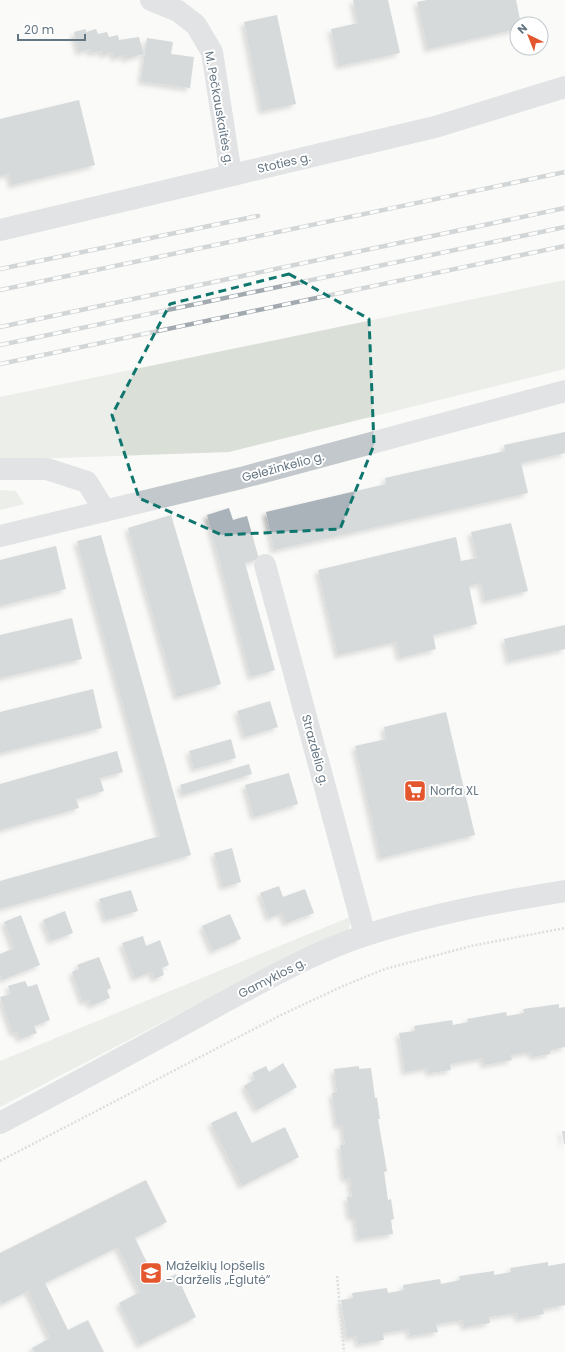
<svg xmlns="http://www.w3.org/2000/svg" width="565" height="1352" font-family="Poppins,sans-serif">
<defs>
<filter id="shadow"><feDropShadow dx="-3.5" dy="3.5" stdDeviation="2" flood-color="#0004"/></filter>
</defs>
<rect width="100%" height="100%" fill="#fafaf8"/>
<g fill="#dadfd7">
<polygon points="565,280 565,369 229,452 0,460 0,397"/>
<polygon points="0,490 16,491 24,504 0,510"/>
<polygon points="350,917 350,925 348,931 238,983 0,1107 0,1061"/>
</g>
<g fill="#aab3b9" filter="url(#shadow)">
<polygon points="353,0 388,0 400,53 339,66 331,29 358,23"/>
<polygon points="427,0 516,0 521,24 517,24 517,29 428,49 417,2"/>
<polygon points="277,15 296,104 262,111 244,22"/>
<polygon points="86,29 86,32 96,29 98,34 107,32 109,37 118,35 119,40 139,37 144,54 125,59 124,55 114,58 113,52 103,55 102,51 91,53 90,49 79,52 74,32"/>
<polygon points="147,38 173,42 171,54 194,57 190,88 141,81"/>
<polygon points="79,100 95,165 12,185 9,174 0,176 0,119"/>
<polygon points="565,432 565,453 521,463 528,493 274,550 266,512 386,484 385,478 505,451 504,445"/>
<polygon points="229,508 233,520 247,516 259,559 245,563 275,670 251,677 207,515"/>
<polygon points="171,515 221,684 177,697 128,528"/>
<polygon points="511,523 528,591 485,601 481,583 469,586 477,624 433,635 436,649 400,658 396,642 338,655 318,570 456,537 461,561 477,558 471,532"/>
<polygon points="101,535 191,855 0,909 0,881 160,836 77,541"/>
<polygon points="56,546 66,589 0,606 0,560"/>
<polygon points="72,618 82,659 0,678 0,635"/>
<polygon points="565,625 565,649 509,661 504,639"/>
<polygon points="93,689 102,728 0,753 0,712"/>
<polygon points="270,701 278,727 245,737 237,711"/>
<polygon points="446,712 475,835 381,858 355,746 386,739 384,727"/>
<polygon points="231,739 236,758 194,769 189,751"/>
<polygon points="117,751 123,772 100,778 104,791 76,799 79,808 0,830 0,784"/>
<polygon points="249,764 252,774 183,795 180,785"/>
<polygon points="289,773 298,804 254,817 245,785"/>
<polygon points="232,848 241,882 223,887 214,853"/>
<polygon points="279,886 283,897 305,889 314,913 286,923 282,913 269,918 260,893"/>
<polygon points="131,890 138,911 106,920 99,899"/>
<polygon points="65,911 73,933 51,941 43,920"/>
<polygon points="230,914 241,939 213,951 202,926"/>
<polygon points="21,915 40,965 2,980 0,974 0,954 14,948 4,922"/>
<polygon points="143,936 146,946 160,940 169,965 162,968 164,975 154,979 152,972 135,978 122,943"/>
<polygon points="99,957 111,988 107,990 110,998 91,1006 89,1000 83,1002 72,972 79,969 77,965"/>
<polygon points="25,981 28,987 37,984 50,1020 34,1026 37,1033 20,1039 17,1032 13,1033 0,997 11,994 8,986"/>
<polygon points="559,1004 559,1008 565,1007 565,1047 550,1050 550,1054 532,1057 532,1052 511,1055 512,1060 484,1065 483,1058 450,1064 451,1070 429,1073 428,1068 405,1072 399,1033 415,1031 414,1026 452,1020 453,1025 468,1022 467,1019 506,1012 507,1016 524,1013 523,1009"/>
<polygon points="283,1063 297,1087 257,1110 244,1086 255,1079 252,1073 266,1066 269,1072"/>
<polygon points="359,1066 359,1069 371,1068 375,1098 377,1098 380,1119 378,1119 387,1171 384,1172 388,1200 391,1199 394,1219 391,1220 393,1234 358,1239 355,1217 350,1217 347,1197 352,1197 350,1178 344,1179 340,1145 345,1144 342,1125 337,1126 332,1093 337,1092 334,1069"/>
<polygon points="236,1111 252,1143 285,1127 299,1157 242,1186 211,1123"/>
<polygon points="562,1131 565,1131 565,1144 564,1144"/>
<polygon points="146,1180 167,1222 135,1238 157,1283 176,1274 196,1317 140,1345 119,1303 140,1292 118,1247 45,1283 68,1330 88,1320 104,1352 34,1352 32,1348 50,1338 28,1291 2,1304 0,1300 0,1253"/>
<polygon points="548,1262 548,1266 565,1263 565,1305 543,1309 544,1314 518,1319 517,1313 489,1317 490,1323 464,1327 463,1320 436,1324 438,1332 410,1336 409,1329 383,1333 384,1340 358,1344 357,1336 347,1338 341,1300 353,1298 352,1293 387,1288 388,1293 404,1290 403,1285 440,1279 441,1284 460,1280 459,1276 494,1271 494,1275 511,1272 510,1268"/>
</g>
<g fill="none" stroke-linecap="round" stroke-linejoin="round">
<g stroke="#bbbfc2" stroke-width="2.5" stroke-dasharray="2 2" stroke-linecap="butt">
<polyline points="0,1161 279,1016 343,986 385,969 471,946 565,928"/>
<polyline points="337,1276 344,1352"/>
</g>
<g stroke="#c3c8cc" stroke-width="22">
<polyline points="151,0 178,11 196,25 212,52 231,175"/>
<polyline points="0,230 435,127 565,87"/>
<polyline points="0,469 47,469 87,482 105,511"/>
<polyline points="0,536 241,478 565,391"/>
<polyline points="265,565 365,935"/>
<path d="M0 1123C72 1085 144 1046 215 1007 264 981 313 952 366 935 431 914 497 902 565 891"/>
</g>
<g stroke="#a2aab0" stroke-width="4.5">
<g id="rail">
<polyline points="0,269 258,216"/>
<polyline points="0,290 565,172"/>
<polyline points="0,327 565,208"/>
<polyline points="0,345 565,227"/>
<polyline points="0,364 565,246"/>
</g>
</g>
<use href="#rail" stroke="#fff" stroke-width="3" stroke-dasharray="9" stroke-linecap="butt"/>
</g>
<path d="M0 0H565V1352H0ZM289 274 369 319 374 445 340 529 222 535 139 498 112 415 170 304Z" fill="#fafaf8" fill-opacity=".55" fill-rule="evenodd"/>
<path fill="none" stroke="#0f766e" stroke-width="3" stroke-dasharray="8 5" stroke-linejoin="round" d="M289 274 369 319 374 445 340 529 222 535 139 498 112 415 170 304Z"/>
<defs>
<g id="supermarket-square" transform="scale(1.15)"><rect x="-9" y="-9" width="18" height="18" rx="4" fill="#e4572e" stroke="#fff"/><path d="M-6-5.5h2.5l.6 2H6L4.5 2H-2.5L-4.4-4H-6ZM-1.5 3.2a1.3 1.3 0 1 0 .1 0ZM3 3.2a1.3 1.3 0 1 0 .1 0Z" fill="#fff"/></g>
<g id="school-square" transform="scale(1.15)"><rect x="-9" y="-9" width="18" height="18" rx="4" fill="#e4572e" stroke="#fff"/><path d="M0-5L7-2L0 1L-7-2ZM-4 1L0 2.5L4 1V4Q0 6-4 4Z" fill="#fff"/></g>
</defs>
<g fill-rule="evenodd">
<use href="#supermarket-square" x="415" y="791"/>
<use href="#school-square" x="151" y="1273"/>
</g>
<g text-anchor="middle" stroke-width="4" stroke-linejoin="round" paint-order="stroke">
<g font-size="12" fill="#657683" stroke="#fff">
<text transform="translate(219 108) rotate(80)" y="4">M. Pečkauskaitės g.</text>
<text transform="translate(284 163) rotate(-13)" y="4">Stoties g.</text>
<text transform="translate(283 467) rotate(-15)" y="4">Geležinkelio g.</text>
<text transform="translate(315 750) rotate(75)" y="4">Strazdelio g.</text>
<text transform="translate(272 978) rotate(-27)" y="4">Gamyklos g.</text>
</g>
<g font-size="12" fill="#657683" stroke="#fff" text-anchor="start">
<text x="430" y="795">Norfa XL</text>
<text x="166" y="1270">Mažeikių lopšelis<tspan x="166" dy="14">- darželis „Eglutė“</tspan></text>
</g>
</g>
<g transform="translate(529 36) rotate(317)"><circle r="19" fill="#ffffff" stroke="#c1c8cd"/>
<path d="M0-3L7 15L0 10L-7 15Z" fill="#e4572e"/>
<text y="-6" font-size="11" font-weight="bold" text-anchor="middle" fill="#657683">N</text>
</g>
<path d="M18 34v6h67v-6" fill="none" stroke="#657683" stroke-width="2"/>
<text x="24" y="34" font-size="12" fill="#657683" stroke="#ffffff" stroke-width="3" paint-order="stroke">20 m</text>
</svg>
